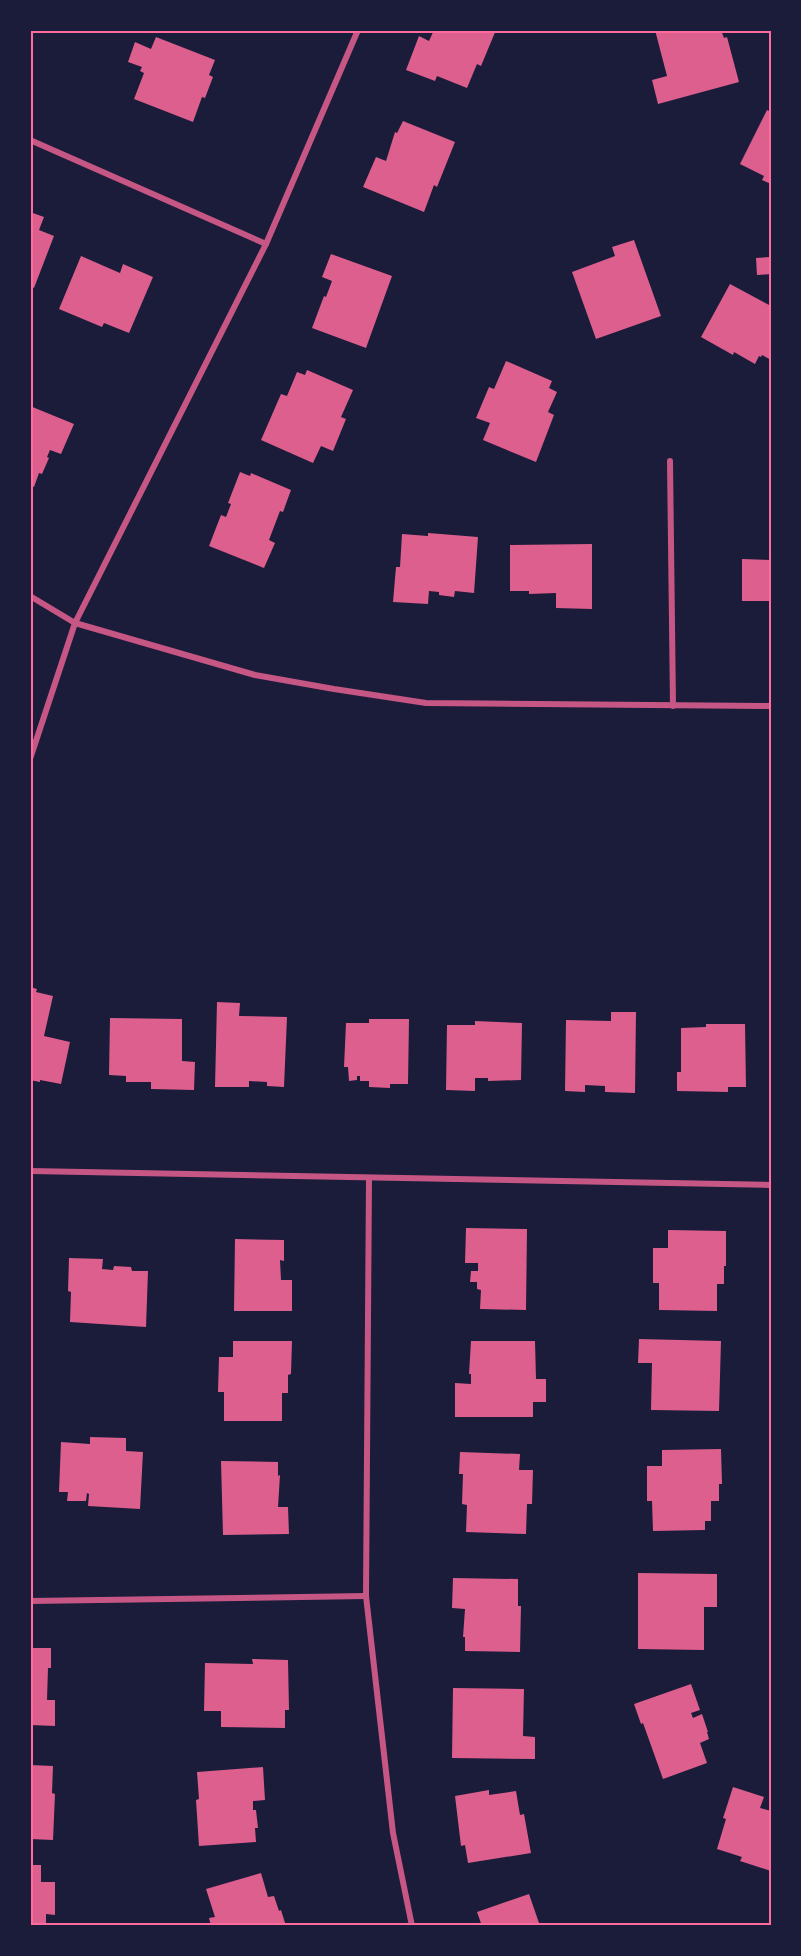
<svg xmlns="http://www.w3.org/2000/svg" width="801" height="1956" font-family="'Golos Text',sans-serif">
<rect width="100%" height="100%" fill="#1b1b3a"/>
<g fill="#dd5f8e">
<polygon points="434,30 496,30 481,66 477,64 467,88 437,76 435,81 406,70 419,36 429,41"/>
<polygon points="655,30 721,30 724,38 727,37 739,82 658,104 652,80 667,76"/>
<polygon points="156,37 215,60 209,75 213,77 205,98 202,97 193,122 134,99 144,73 140,71 142,67 128,62 135,42 151,49"/>
<polygon points="767,110 771,112 771,184 762,180 764,176 740,164"/>
<polygon points="403,121 455,142 437,187 434,185 424,212 363,187 376,157 386,161 395,132 397,133"/>
<polygon points="30,212 44,217 39,230 54,236 34,288 30,286"/>
<polygon points="634,240 661,316 596,339 572,272 615,256 612,247"/>
<polygon points="331,254 392,276 366,348 312,328 324,296 326,297 332,281 322,277"/>
<polygon points="81,256 120,273 123,264 153,277 129,333 104,323 102,327 59,309"/>
<polygon points="771,257 771,274 757,275 756,258"/>
<polygon points="730,284 771,306 771,360 762,355 761,357 759,356 755,364 734,352 733,355 701,337"/>
<polygon points="506,361 552,381 549,388 557,392 548,412 554,415 536,462 483,440 490,423 476,418 489,387 494,389"/>
<polygon points="307,370 353,390 341,417 346,419 333,451 321,446 313,463 261,440 281,394 287,396 297,372 305,375"/>
<polygon points="30,406 74,424 61,454 50,450 47,457 49,458 42,474 39,473 34,487 30,485"/>
<polygon points="240,472 250,476 251,473 291,490 283,512 280,511 269,540 275,543 264,568 209,546 221,515 226,517 231,504 228,503"/>
<polygon points="428,533 478,537 474,593 455,591 454,597 439,595 439,592 429,591 428,604 393,602 396,567 400,567 402,534 428,536"/>
<polygon points="592,544 592,609 556,608 556,593 529,594 529,591 510,591 510,545"/>
<polygon points="742,559 771,560 771,601 742,601"/>
<polygon points="30,987 37,989 36,992 53,996 44,1036 70,1042 61,1084 40,1080 40,1082 30,1080"/>
<polygon points="217,1002 240,1003 239,1016 287,1017 284,1087 267,1086 267,1082 249,1081 249,1087 215,1087"/>
<polygon points="611,1012 636,1012 635,1093 605,1092 605,1086 585,1085 585,1092 565,1091 566,1020 611,1021"/>
<polygon points="110,1018 182,1019 182,1061 195,1062 194,1090 151,1089 151,1082 126,1082 126,1076 109,1075"/>
<polygon points="369,1019 409,1019 408,1084 390,1084 390,1088 369,1087 369,1081 360,1081 360,1076 357,1076 357,1080 349,1081 348,1067 344,1067 346,1023 369,1023"/>
<polygon points="475,1021 522,1023 521,1080 488,1081 488,1078 475,1078 475,1091 446,1090 447,1025 475,1025"/>
<polygon points="706,1024 745,1024 746,1087 728,1087 728,1092 677,1091 677,1072 681,1072 681,1028 706,1027"/>
<polygon points="466,1228 527,1229 526,1310 480,1309 481,1290 477,1289 477,1282 470,1282 471,1271 478,1271 478,1263 465,1263"/>
<polygon points="668,1230 726,1231 726,1266 724,1266 724,1284 717,1284 717,1311 659,1310 659,1283 653,1283 653,1248 668,1248"/>
<polygon points="235,1239 284,1240 284,1261 280,1260 281,1280 292,1280 292,1311 234,1311"/>
<polygon points="69,1258 103,1259 102,1269 113,1270 114,1266 131,1267 132,1271 148,1271 146,1327 70,1322 71,1292 68,1291"/>
<polygon points="639,1339 721,1341 719,1411 651,1410 652,1363 638,1363"/>
<polygon points="233,1341 292,1341 291,1374 288,1375 288,1393 282,1393 282,1421 224,1421 224,1392 218,1392 219,1357 233,1357"/>
<polygon points="471,1341 535,1341 536,1379 546,1379 546,1402 533,1402 533,1417 455,1417 455,1383 471,1384 471,1374 469,1374"/>
<polygon points="90,1437 126,1438 126,1451 143,1452 140,1509 88,1506 89,1494 87,1493 86,1501 67,1501 68,1492 59,1492 61,1442 90,1444"/>
<polygon points="721,1449 722,1484 719,1484 719,1501 711,1501 711,1521 705,1521 705,1530 653,1531 652,1501 647,1501 647,1466 662,1466 662,1450"/>
<polygon points="460,1452 520,1454 519,1470 533,1470 532,1504 527,1504 526,1534 466,1532 467,1505 462,1504 463,1474 459,1474"/>
<polygon points="221,1461 278,1462 278,1476 280,1475 278,1507 288,1507 289,1534 223,1535"/>
<polygon points="638,1573 717,1574 717,1607 704,1607 704,1650 638,1649"/>
<polygon points="453,1578 518,1579 518,1606 521,1606 520,1652 465,1651 465,1637 463,1637 465,1609 452,1608"/>
<polygon points="30,1648 51,1648 51,1668 48,1668 47,1700 55,1700 55,1726 30,1725"/>
<polygon points="252,1659 288,1660 289,1710 285,1710 285,1728 221,1727 221,1711 204,1711 205,1663 253,1664"/>
<polygon points="691,1684 700,1710 691,1713 693,1718 702,1714 708,1732 707,1732 709,1739 700,1743 707,1763 663,1779 643,1723 641,1724 634,1704"/>
<polygon points="453,1688 524,1689 523,1736 535,1737 535,1759 452,1758"/>
<polygon points="30,1765 53,1766 52,1793 55,1794 53,1840 30,1839"/>
<polygon points="263,1767 265,1800 253,1801 253,1810 256,1810 258,1828 255,1828 256,1842 199,1846 196,1800 199,1799 197,1772"/>
<polygon points="733,1787 764,1797 760,1808 771,1811 771,1871 740,1861 742,1857 717,1849 726,1819 723,1818"/>
<polygon points="489,1790 489,1795 516,1791 520,1815 524,1814 531,1853 468,1863 465,1845 461,1846 455,1796"/>
<polygon points="30,1865 41,1865 41,1882 55,1882 55,1915 46,1914 46,1926 30,1926"/>
<polygon points="261,1873 268,1897 274,1896 279,1911 281,1910 286,1926 211,1926 209,1918 215,1917 206,1889"/>
<polygon points="529,1894 540,1926 482,1926 477,1912"/>
</g>
<g fill="none" stroke-linecap="round" stroke-linejoin="round">
<g stroke="#c65784" stroke-width="6">
<polyline points="30,140 266,244"/>
<polyline points="670,461 673,706"/>
<polyline points="30,596 75,623 255,675 334,689 426,703 771,706"/>
<polyline points="30,759 75,623 266,244 358,30"/>
<polyline points="30,1171 771,1185"/>
<polyline points="369,1178 366,1596 393,1833 412,1926"/>
<polyline points="30,1601 366,1596"/>
</g>
</g>
<rect width="801" height="1956" fill="none" stroke="#1b1b3a" stroke-width="63"/>
<rect x="32" y="32" width="738" height="1892" fill="none" stroke="#ff6b9d" stroke-width="2"/>
</svg>
